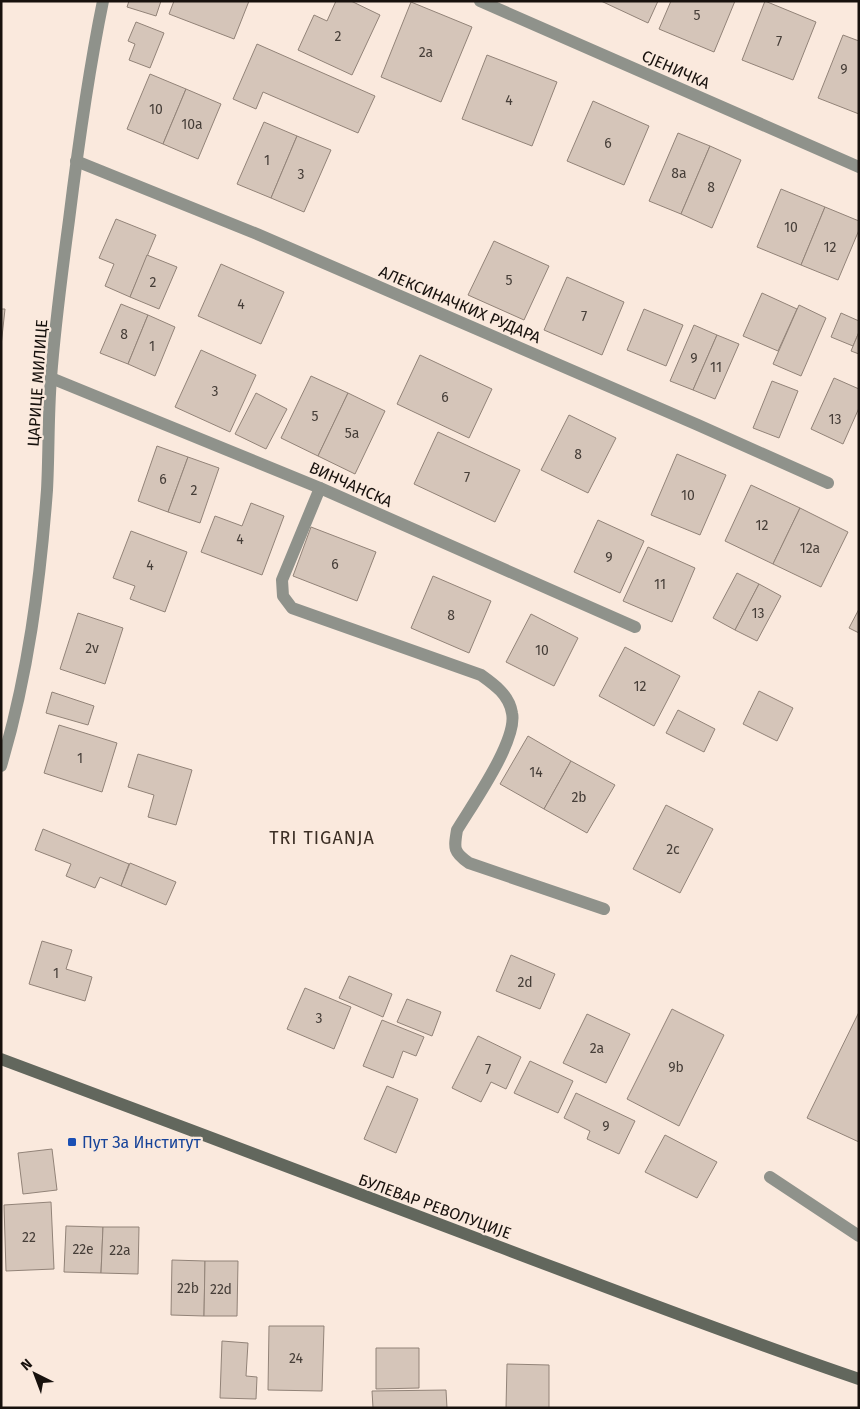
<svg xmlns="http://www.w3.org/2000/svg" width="860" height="1409" font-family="'Fira Sans',sans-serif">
<rect width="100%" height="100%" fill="#fae9dd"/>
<g fill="#d5c5b9" stroke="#928378">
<polygon points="129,1 161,1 156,16 127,7"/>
<polygon points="174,1 249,1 234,39 169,14"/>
<polygon points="336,1 351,1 380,15 352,75 298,50 314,15 327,21"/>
<polygon points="601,1 658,1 648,23"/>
<polygon points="671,1 735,1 714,52 659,29"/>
<polygon points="765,1 816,22 793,80 742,60"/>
<polygon points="411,2 472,27 441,102 381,77"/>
<polygon points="136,22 164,33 150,68 129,60 135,44 128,41"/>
<polygon points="843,35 859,41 859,114 818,98"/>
<polygon points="257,44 375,96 358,133 263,92 256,109 233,99"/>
<polygon points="487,55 557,82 532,146 462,119"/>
<polygon points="150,74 186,89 163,144 127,129"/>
<polygon points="186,89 221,104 198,159 163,144"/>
<polygon points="593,101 649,126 624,185 567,161"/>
<polygon points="264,122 297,136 271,198 237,184"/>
<polygon points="678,133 710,146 681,214 649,201"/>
<polygon points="297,136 331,150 304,212 271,198"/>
<polygon points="710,146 741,160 712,228 681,214"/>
<polygon points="781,189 825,207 801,265 757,247"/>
<polygon points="825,207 859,221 859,230 838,280 801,265"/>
<polygon points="116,219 156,235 130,297 105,286 114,264 99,258"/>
<polygon points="494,241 549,266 524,320 468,295"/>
<polygon points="147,255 177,267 159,309 130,297"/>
<polygon points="221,264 284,292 261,344 198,316"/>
<polygon points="567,277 624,302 602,355 544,330"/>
<polygon points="762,293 797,309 778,351 743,336"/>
<polygon points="121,304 148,315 128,364 100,353"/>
<polygon points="799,305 826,318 801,376 773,364"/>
<polygon points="1,309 5,309 1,346"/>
<polygon points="644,309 683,325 666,366 627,350"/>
<polygon points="841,313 859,321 859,332 853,346 831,337"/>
<polygon points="148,315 175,327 155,376 128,364"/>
<polygon points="694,325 717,335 693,390 670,381"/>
<polygon points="859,332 859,354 851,351"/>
<polygon points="717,335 739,344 715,399 693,390"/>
<polygon points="201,350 256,375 230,432 175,407"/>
<polygon points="420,355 492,389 469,438 397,404"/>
<polygon points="311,376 348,393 318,456 281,438"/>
<polygon points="834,378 859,389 859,408 843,444 811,429"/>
<polygon points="772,381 798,391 779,438 753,428"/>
<polygon points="256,393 287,409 266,449 235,434"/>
<polygon points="348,393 385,411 355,474 318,456"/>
<polygon points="569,415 616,438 588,493 541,470"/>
<polygon points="438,432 520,470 495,522 414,484"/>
<polygon points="157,446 188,457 168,512 138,501"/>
<polygon points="677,454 726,475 700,535 651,515"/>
<polygon points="188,457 219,468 200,523 168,512"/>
<polygon points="751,485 800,508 773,564 725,541"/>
<polygon points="251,503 284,516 262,575 201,552 215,516 242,526"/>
<polygon points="800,508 848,532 821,587 773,564"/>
<polygon points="598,520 644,541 620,593 574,572"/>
<polygon points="311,527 376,552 357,601 293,576"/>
<polygon points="131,531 187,552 165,612 130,599 135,586 113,578"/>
<polygon points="648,547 695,568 672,622 623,601"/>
<polygon points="737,573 759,584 735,630 713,618"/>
<polygon points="433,576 491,601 469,653 411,628"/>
<polygon points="759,584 781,596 757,641 735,630"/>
<polygon points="859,609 859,633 849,628"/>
<polygon points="78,613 123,628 105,684 60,669"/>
<polygon points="531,614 578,638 554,686 506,662"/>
<polygon points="625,647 680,676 654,726 599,696"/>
<polygon points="759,691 793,708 777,741 743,724"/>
<polygon points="52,692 94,706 88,725 46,713"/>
<polygon points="678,710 715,729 704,752 666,733"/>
<polygon points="59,725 117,743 102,792 44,773"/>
<polygon points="528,736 571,761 544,809 500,784"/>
<polygon points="138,754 192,770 176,825 148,817 154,795 128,787"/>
<polygon points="571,761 615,785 587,833 544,809"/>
<polygon points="666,805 713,829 680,893 633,869"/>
<polygon points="43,829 129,864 121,886 100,877 95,888 66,876 71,864 35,850"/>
<polygon points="130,863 176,882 166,905 121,886"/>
<polygon points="42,941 72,950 66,969 92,977 85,1001 29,984"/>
<polygon points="511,955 555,974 540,1009 496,991"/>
<polygon points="349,976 392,994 383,1017 339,998"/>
<polygon points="305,988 351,1007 334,1049 287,1029"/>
<polygon points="407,999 441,1012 432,1036 397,1022"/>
<polygon points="672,1009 724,1035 679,1126 627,1099"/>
<polygon points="859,1012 859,1142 807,1118"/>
<polygon points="587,1014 630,1034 606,1083 563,1063"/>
<polygon points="382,1020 424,1037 416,1056 403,1051 393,1078 363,1066"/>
<polygon points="478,1036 521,1057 506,1089 491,1082 481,1102 452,1088"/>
<polygon points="530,1061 573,1081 558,1113 514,1093"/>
<polygon points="387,1086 418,1099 396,1153 364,1139"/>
<polygon points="576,1093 635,1121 619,1154 587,1139 590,1131 564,1118"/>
<polygon points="665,1135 717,1162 697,1198 645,1172"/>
<polygon points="52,1149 57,1190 23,1194 18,1153"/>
<polygon points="51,1202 54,1269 6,1271 4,1205"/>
<polygon points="66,1226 103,1227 101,1273 64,1272"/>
<polygon points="103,1227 139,1227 138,1274 101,1273"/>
<polygon points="172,1260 205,1261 204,1316 171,1315"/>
<polygon points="205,1261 238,1261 237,1316 204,1316"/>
<polygon points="269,1326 324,1326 322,1391 268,1390"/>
<polygon points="222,1341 248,1343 246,1376 257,1377 256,1399 220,1398"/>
<polygon points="376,1348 419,1348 419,1388 376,1389"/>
<polygon points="507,1364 549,1365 549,1408 506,1408"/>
<polygon points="446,1390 447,1408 373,1408 372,1391"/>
</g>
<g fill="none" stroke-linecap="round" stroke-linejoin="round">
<g stroke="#8f928b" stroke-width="12">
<path d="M320 488 282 580 283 596 292 608 481 675C495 685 509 695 512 713 518 740 472 805 457 830 454 848 453 852 469 863L604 909"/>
<polyline points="770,1177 859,1236"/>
</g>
<g stroke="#8f928b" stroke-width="12">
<polyline points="480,1 859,167"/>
<polyline points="76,161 257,234 698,425 828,483"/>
<polyline points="51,378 320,488 635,627"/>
<path d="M1 766C28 676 40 583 47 490 49 453 48 415 51 378 55 325 62 272 69 220 78 147 88 74 103 1"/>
</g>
<path stroke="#62675d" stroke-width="12" d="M1 1059C165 1120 328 1182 492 1244 614 1290 735 1337 859 1379"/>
</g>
<rect fill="#1a4fb4" stroke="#fae9dd" stroke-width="2" x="67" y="1137" width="10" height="10" rx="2.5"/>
<g text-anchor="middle" stroke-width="4.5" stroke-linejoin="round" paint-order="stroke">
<g font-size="14" fill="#463e38">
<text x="697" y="20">5</text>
<text x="338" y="41">2</text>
<text x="779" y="46">7</text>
<text x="426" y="57">2a</text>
<text x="844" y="74">9</text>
<text x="509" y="105">4</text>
<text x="156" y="114">10</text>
<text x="192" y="129">10a</text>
<text x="608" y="148">6</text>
<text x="267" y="165">1</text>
<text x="679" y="178">8a</text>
<text x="301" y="179">3</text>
<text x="711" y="192">8</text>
<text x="791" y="232">10</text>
<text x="830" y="252">12</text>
<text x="509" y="285">5</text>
<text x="153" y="287">2</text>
<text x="241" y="309">4</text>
<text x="584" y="321">7</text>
<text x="124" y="339">8</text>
<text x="152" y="351">1</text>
<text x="694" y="363">9</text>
<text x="716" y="372">11</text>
<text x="215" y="396">3</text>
<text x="445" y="402">6</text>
<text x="315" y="421">5</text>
<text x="835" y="424">13</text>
<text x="352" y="438">5a</text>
<text x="578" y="459">8</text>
<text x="467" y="482">7</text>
<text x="163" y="484">6</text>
<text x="194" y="495">2</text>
<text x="688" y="500">10</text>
<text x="762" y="530">12</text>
<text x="240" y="544">4</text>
<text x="810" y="553">12a</text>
<text x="609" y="562">9</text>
<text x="335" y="569">6</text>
<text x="150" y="570">4</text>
<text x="660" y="589">11</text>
<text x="758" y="618">13</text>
<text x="451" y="620">8</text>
<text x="92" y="653">2v</text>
<text x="542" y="655">10</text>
<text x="640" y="691">12</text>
<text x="80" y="763">1</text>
<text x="536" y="777">14</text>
<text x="579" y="802">2b</text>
<text x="673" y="854">2c</text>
<text x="56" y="978">1</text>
<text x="525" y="987">2d</text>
<text x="319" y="1023">3</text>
<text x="597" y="1053">2a</text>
<text x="676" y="1072">9b</text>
<text x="488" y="1074">7</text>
<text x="606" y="1131">9</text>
<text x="29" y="1242">22</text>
<text x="83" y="1254">22e</text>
<text x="120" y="1255">22a</text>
<text x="188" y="1293">22b</text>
<text x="221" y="1294">22d</text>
<text x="296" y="1363">24</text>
</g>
<g font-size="16" fill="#17110d" stroke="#fae9dd">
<text transform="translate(676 69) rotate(24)" y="6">СЈЕНИЧКА</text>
<text transform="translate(460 304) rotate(23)" y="6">АЛЕКСИНАЧКИХ РУДАРА</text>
<text transform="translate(37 383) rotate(-86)" y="6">ЦАРИЦЕ МИЛИЦЕ</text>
<text transform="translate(351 484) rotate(24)" y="6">ВИНЧАНСКА</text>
<text transform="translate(435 1206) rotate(20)" y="6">БУЛЕВАР РЕВОЛУЦИЈЕ</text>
</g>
<g font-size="16" fill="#164399" stroke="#fae9dd" text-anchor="start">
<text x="82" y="1148">Пут За Институт</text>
</g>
<g font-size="18" letter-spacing="1" fill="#3d3026" stroke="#fae9dd">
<text x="322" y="844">TRI TIGANJA</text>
</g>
</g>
<rect width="860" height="1409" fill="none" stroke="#17110d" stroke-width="5"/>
<g transform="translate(35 1374) rotate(318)" stroke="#fae9dd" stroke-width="4" paint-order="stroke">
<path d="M0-4L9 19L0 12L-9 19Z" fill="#17110d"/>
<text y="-8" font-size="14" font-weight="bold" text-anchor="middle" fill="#17110d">N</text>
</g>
</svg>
